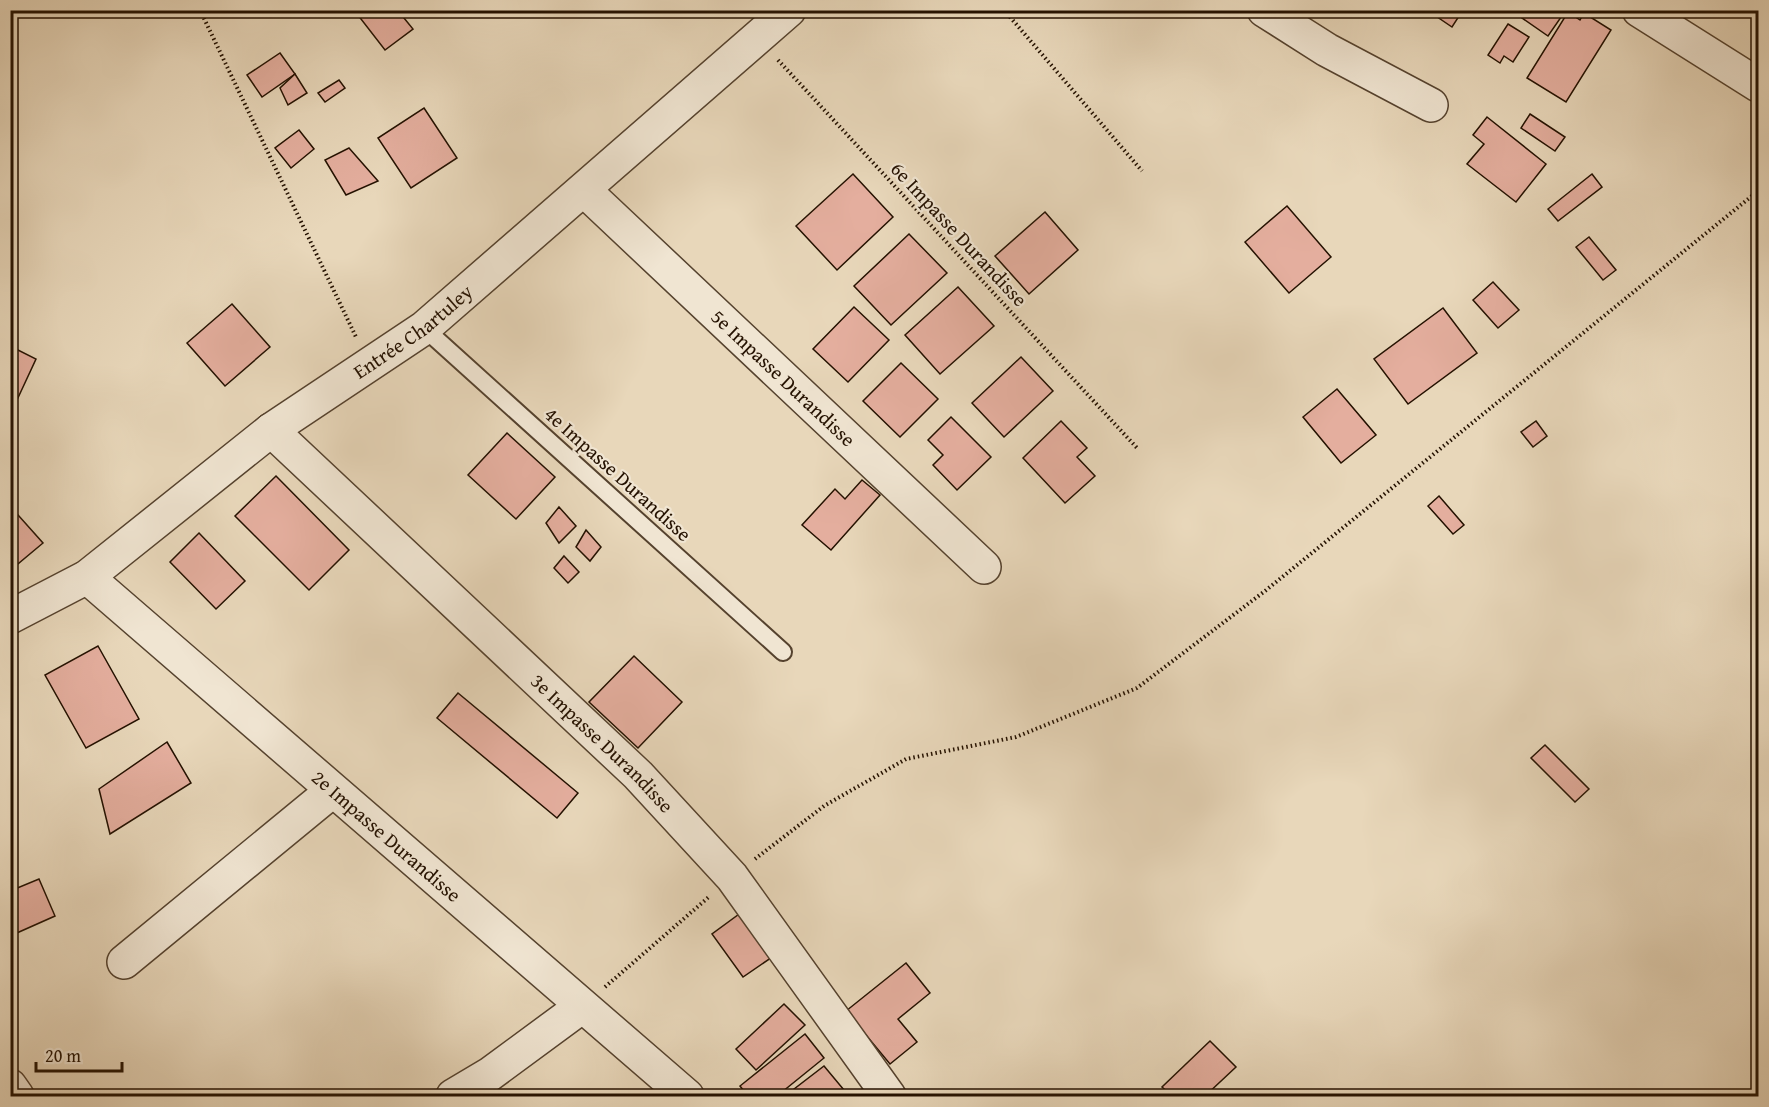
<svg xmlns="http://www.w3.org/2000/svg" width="1769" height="1107" font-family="'Gentium Book Plus',serif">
<rect width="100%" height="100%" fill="#e8d7ba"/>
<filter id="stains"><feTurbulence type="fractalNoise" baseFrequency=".00333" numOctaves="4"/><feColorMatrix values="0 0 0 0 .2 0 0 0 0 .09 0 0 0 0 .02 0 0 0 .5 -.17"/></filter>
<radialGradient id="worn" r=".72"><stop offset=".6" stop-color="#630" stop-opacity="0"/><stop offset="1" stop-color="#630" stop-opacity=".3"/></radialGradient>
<g fill="#e4ae9e" stroke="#241100" stroke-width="1.5">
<polygon points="354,10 413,10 404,18 413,29 385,50"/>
<polygon points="1427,10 1463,10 1452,27"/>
<polygon points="1527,10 1566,10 1548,36 1522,18"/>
<polygon points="1568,12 1580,20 1584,13 1611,30 1566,102 1527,78"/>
<polygon points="1508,24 1529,37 1513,62 1504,56 1500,63 1488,55"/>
<polygon points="280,53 295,74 262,97 247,75"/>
<polygon points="295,74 307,93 288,105 280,88"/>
<polygon points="339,80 345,88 325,102 318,93"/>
<polygon points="424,108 457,158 411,188 378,138"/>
<polygon points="1530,114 1565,137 1555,151 1521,128"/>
<polygon points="1487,117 1546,164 1516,202 1467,164 1484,144 1473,135"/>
<polygon points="299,130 314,149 291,168 275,148"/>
<polygon points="349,148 378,181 346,195 325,160"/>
<polygon points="853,174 893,217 837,270 796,226"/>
<polygon points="1592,174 1602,187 1558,221 1548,209"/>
<polygon points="1287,206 1331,257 1289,293 1245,242"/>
<polygon points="1045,212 1078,250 1029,294 995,256"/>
<polygon points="909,234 947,273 891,325 854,286"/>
<polygon points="1589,237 1616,270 1603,280 1576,247"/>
<polygon points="1493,282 1519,310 1498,328 1473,300"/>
<polygon points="958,287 994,326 940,374 905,335"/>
<polygon points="232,304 270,347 225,386 187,343"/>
<polygon points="854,307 889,340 848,382 813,349"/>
<polygon points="1443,308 1477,353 1408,404 1374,359"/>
<polygon points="10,346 36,359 10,415"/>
<polygon points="1021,357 1053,391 1004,437 972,403"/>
<polygon points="901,363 938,399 900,437 863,401"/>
<polygon points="1337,389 1376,435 1341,463 1303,417"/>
<polygon points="951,417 991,457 957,490 933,465 943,455 928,440"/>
<polygon points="1061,421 1087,448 1077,457 1095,476 1065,503 1023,458"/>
<polygon points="1536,421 1547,436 1533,447 1521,432"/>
<polygon points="507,433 555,477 516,519 468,475"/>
<polygon points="276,476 349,550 309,590 235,516"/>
<polygon points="862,480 880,495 831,550 802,525 835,489 845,499"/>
<polygon points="1439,496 1464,525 1453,534 1428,506"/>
<polygon points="10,506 43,543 13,568 10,566"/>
<polygon points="559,507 576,526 559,543 546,523"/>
<polygon points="586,530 601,547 590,561 576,547"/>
<polygon points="199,533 245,581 216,609 170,562"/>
<polygon points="564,556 579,572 568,583 554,568"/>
<polygon points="98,646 139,719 86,748 45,675"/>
<polygon points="634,656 682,702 638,748 589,702"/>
<polygon points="458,693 578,793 557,818 437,718"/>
<polygon points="167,742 191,783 110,834 99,789"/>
<polygon points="1545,745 1589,789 1575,802 1531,758"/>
<polygon points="39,879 55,916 10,936 10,891"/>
<polygon points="746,909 778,953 743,977 712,934"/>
<polygon points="906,963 930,993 898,1019 917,1042 890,1064 846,1011"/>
<polygon points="784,1004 805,1025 756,1070 736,1049"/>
<polygon points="805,1034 824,1058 777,1096 748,1096 740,1086"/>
<polygon points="1210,1041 1236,1067 1205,1096 1172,1096 1162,1087"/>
<polygon points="824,1066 849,1096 785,1096"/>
</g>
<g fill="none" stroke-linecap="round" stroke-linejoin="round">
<g stroke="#55422e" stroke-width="20">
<polyline id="lane" points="424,328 783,652"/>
</g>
<g stroke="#55422e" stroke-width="36">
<g id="street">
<polyline points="1264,10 1327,50 1431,105"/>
<polyline points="1639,10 1758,85"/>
<path id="s1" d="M584 190 984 567"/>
<path id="s2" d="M271 430 638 775 732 877 889 1096"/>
<path id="s3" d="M87 577 687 1096"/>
<path id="s4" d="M10 617 87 577 271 430 424 328 789 10"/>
<polyline points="124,962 332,791"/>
<polyline points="10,1086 17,1096"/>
<polyline points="453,1096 490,1074 581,1007"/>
</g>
</g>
<g stroke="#241100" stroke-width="4" stroke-dasharray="1.5 3" stroke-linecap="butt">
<polyline points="200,10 356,337"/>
<polyline points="1004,10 1142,171"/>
<polyline points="778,60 1138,449"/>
<polyline points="755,859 824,806 906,759 1016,737 1137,688 1265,591 1758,191"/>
<polyline points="605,987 710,896"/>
</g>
<use href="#lane" stroke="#f0e5d2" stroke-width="16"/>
<use href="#street" stroke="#f0e5d2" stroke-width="33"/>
</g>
<g text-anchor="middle" stroke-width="4.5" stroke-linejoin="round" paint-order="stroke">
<g font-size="20" fill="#241100" stroke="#f0e5d2">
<text transform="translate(959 234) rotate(47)" y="7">6e Impasse Durandisse</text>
<text dy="7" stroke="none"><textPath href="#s4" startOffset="495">Entrée Chartuley</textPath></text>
<text dy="7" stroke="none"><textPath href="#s1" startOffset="274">5e Impasse Durandisse</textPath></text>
<text transform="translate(618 474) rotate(42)" y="7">4e Impasse Durandisse</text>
<text dy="7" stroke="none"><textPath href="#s2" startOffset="456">3e Impasse Durandisse</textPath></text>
<text dy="7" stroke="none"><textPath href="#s3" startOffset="396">2e Impasse Durandisse</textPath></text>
</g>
</g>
<rect width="1769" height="1107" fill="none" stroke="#e8d7ba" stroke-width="36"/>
<rect x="12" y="12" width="1745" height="1083" fill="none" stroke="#241100" stroke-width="3"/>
<rect x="18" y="18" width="1733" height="1071" fill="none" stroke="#241100" stroke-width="1.5"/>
<path d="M36 1062v9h86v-9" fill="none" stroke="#241100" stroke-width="3"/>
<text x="45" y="1062" font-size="18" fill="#241100" stroke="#f0e5d2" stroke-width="4.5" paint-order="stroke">20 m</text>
<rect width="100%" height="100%" filter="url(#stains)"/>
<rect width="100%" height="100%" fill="url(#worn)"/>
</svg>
